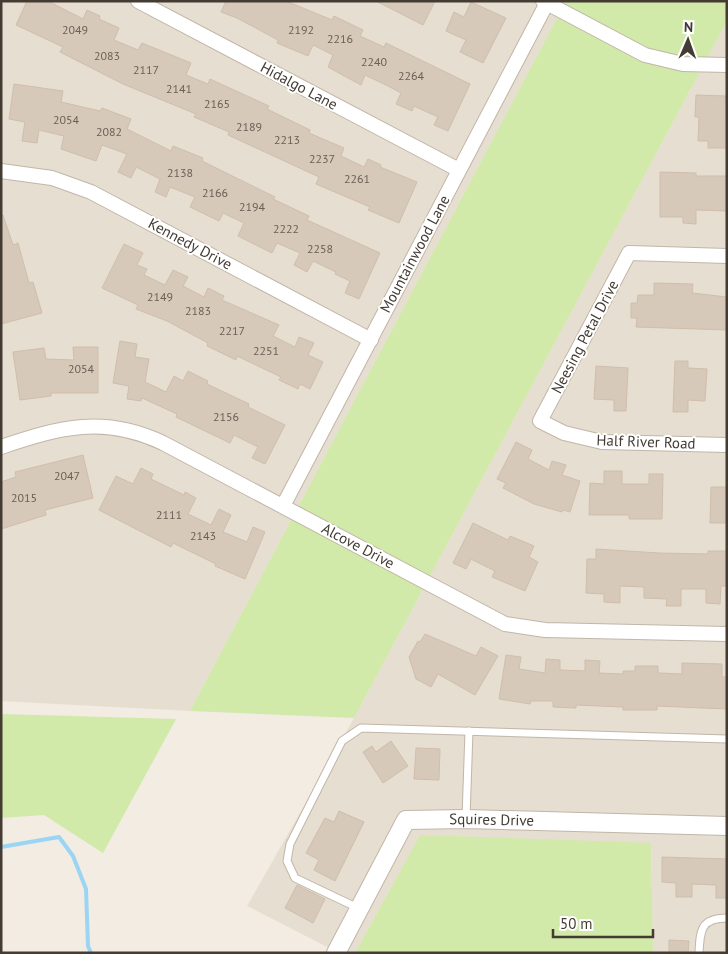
<svg xmlns="http://www.w3.org/2000/svg" width="728" height="954" font-family="'PT Sans',sans-serif">
<rect width="100%" height="100%" fill="#f2ece2"/>
<g fill="#e6ded0">
<polygon points="1,1 566,1 190,711 1,701"/>
<polygon points="727,21 727,953 653,953 651,844 420,835 355,953 339,953 247,906 354,718"/>
</g>
<g fill="#d1e9a9">
<polygon points="566,1 727,1 727,21 354,718 190,711"/>
<polygon points="1,714 176,719 103,853 44,815 1,818"/>
<polygon points="420,835 651,843 653,953 355,953"/>
</g>
<g fill="none" stroke-linecap="round" stroke-linejoin="round">
<polyline stroke="#9bd5f3" stroke-width="4" points="1,847 59,837 73,856 86,889 88,946 91,953"/>
</g>
<g fill="#d7c9ba" stroke="#cfbeaa">
<polygon points="27,1 48,1 83,19 87,10 100,16 99,19 119,28 114,40 138,50 142,43 191,63 186,75 208,84 210,79 269,106 267,109 310,130 309,133 344,148 341,156 364,167 368,159 381,165 380,167 417,182 399,223 368,210 370,207 316,184 319,177 228,135 229,132 194,117 196,114 123,84 60,52 63,47 16,25"/>
<polygon points="226,1 286,1 332,20 334,16 363,30 360,36 384,47 386,43 470,84 448,131 434,125 438,117 414,106 412,111 396,104 401,93 388,86 365,75 361,85 328,67 333,55 313,45 308,56 277,43 278,40 237,18 221,12"/>
<polygon points="376,1 435,1 423,25"/>
<polygon points="471,2 506,18 483,63 460,52 466,40 446,31 454,12 464,17"/>
<polygon points="14,84 63,91 61,102 100,111 102,108 131,119 127,129 171,151 173,146 203,158 202,161 275,197 273,199 309,216 307,220 380,253 359,299 345,293 350,281 335,274 336,272 313,261 307,272 294,265 300,253 277,243 272,253 238,236 244,223 223,213 219,221 190,207 195,197 170,187 166,197 155,192 160,179 136,167 131,178 118,172 127,154 102,145 96,161 61,149 64,136 39,130 37,143 22,141 25,122 9,119"/>
<polygon points="696,95 726,96 727,148 708,148 708,141 698,141 699,117 695,117"/>
<polygon points="660,172 696,173 696,176 727,176 727,211 696,210 696,224 683,223 683,217 660,217"/>
<polygon points="1,215 3,215 13,245 18,243 29,283 33,282 42,313 1,324"/>
<polygon points="124,244 143,253 137,265 147,269 144,275 165,285 173,270 188,277 183,286 204,297 208,288 224,296 222,300 279,325 273,336 295,347 299,337 314,343 308,355 323,362 310,389 300,384 298,389 279,380 281,377 237,356 236,360 207,346 208,343 167,321 136,309 138,305 102,288"/>
<polygon points="654,283 693,284 692,293 727,297 727,330 636,327 637,318 631,318 631,303 637,303 638,295 654,295"/>
<polygon points="120,341 137,344 135,357 149,359 145,382 166,392 174,376 183,381 188,371 208,381 207,384 249,404 248,407 285,425 265,464 252,458 258,447 234,435 230,443 176,417 177,414 142,398 141,401 127,399 129,386 113,383"/>
<polygon points="73,347 98,347 98,393 51,393 51,396 20,400 13,352 44,348 46,359 74,360"/>
<polygon points="675,361 688,361 688,368 707,369 705,401 688,400 688,412 673,412"/>
<polygon points="596,366 628,368 626,411 614,411 614,400 594,399"/>
<polygon points="516,442 532,450 528,459 549,470 552,461 566,465 562,475 580,481 570,512 563,510 562,512 534,504 503,488 506,483 497,479"/>
<polygon points="83,455 93,498 45,510 46,515 1,529 1,482 16,477 15,472"/>
<polygon points="141,468 153,474 151,479 184,495 185,492 196,498 188,514 211,525 219,509 231,515 223,532 247,542 253,527 265,532 245,579 215,566 216,564 173,543 171,547 99,510 116,476 133,484"/>
<polygon points="604,471 622,471 622,484 649,484 649,474 663,474 662,519 629,519 629,515 589,515 590,483 604,484"/>
<polygon points="711,487 727,487 727,523 710,523"/>
<polygon points="473,523 508,540 510,536 534,546 529,557 538,562 525,591 492,577 495,571 471,559 466,569 453,563"/>
<polygon points="596,549 659,553 708,554 708,551 727,551 727,586 721,586 720,604 706,603 706,589 681,589 681,606 666,606 667,599 644,598 644,587 620,586 620,603 604,602 604,594 586,593 587,559 596,559"/>
<polygon points="425,634 476,656 481,647 498,656 475,695 438,674 431,687 416,679 409,657 418,641 420,642"/>
<polygon points="506,655 521,657 519,669 545,673 546,659 560,660 560,670 585,671 585,660 600,661 599,673 623,674 623,671 635,671 635,666 658,666 658,673 682,674 682,663 722,664 722,677 727,677 727,709 657,706 657,710 623,710 623,707 576,705 576,708 553,707 553,701 531,701 530,704 499,699"/>
<polygon points="391,741 408,766 383,783 363,752 372,746 376,752"/>
<polygon points="416,748 440,749 439,780 414,779"/>
<polygon points="339,811 364,822 335,881 314,870 319,860 306,853 325,818 334,822"/>
<polygon points="662,857 727,859 727,898 716,898 716,885 692,884 692,897 676,897 676,883 662,882"/>
<polygon points="297,885 325,899 313,923 285,908"/>
<polygon points="669,940 689,941 688,953 669,953"/>
</g>
<g fill="none" stroke-linecap="round" stroke-linejoin="round">
<g stroke="#c1b6a8" stroke-width="9">
<g id="service">
<polyline points="466,818 469,731"/>
<polyline points="358,908 295,878 287,861 290,844 342,741 361,728 727,739"/>
<path d="M699 953C700 930 701 918 727 918"/>
</g>
</g>
<g stroke="#c1b6a8" stroke-width="16">
<g id="minor">
<polyline points="138,1 459,170"/>
<polyline points="543,1 645,55 683,64 727,65"/>
<polyline points="1,171 52,178 91,192 371,340"/>
<polyline points="727,256 629,253 540,421 564,433 602,442 727,445"/>
<path d="M1 447C60 427 104 415 163 443L505 624 545 630 727 634"/>
<polyline points="283,506 548,1"/>
</g>
</g>
<g stroke="#c1b6a8" stroke-width="20">
<g id="tertiary">
<path id="s1" d="M336 953 406 820 466 819 727 826"/>
</g>
</g>
<use href="#service" stroke="#fff" stroke-width="7"/>
<use href="#minor" stroke="#fff" stroke-width="14"/>
<use href="#tertiary" stroke="#fff" stroke-width="18"/>
</g>
<g text-anchor="middle" stroke-width="4" stroke-linejoin="round" paint-order="stroke">
<g font-size="12" fill="#695f55">
<text x="75" y="34">2049</text>
<text x="301" y="34">2192</text>
<text x="340" y="43">2216</text>
<text x="107" y="60">2083</text>
<text x="374" y="66">2240</text>
<text x="146" y="74">2117</text>
<text x="411" y="80">2264</text>
<text x="179" y="93">2141</text>
<text x="217" y="108">2165</text>
<text x="66" y="124">2054</text>
<text x="249" y="131">2189</text>
<text x="109" y="136">2082</text>
<text x="287" y="144">2213</text>
<text x="322" y="163">2237</text>
<text x="180" y="177">2138</text>
<text x="357" y="183">2261</text>
<text x="215" y="197">2166</text>
<text x="252" y="211">2194</text>
<text x="286" y="233">2222</text>
<text x="320" y="253">2258</text>
<text x="160" y="301">2149</text>
<text x="198" y="315">2183</text>
<text x="232" y="335">2217</text>
<text x="266" y="355">2251</text>
<text x="81" y="373">2054</text>
<text x="226" y="421">2156</text>
<text x="67" y="480">2047</text>
<text x="24" y="502">2015</text>
<text x="169" y="519">2111</text>
<text x="203" y="540">2143</text>
</g>
<g font-size="15" fill="#443c33" stroke="#fff">
<text transform="translate(299 86) rotate(28)" y="5">Hidalgo Lane</text>
<text transform="translate(190 244) rotate(28)" y="5">Kennedy Drive</text>
<text transform="translate(415 254) rotate(-62)" y="5">Mountainwood Lane</text>
<text transform="translate(585 337) rotate(-62)" y="5">Neesing Petal Drive</text>
<text transform="translate(646 442) rotate(2)" y="5">Half River Road</text>
<text transform="translate(358 546) rotate(28)" y="5">Alcove Drive</text>
<text dy="5" stroke="none"><textPath href="#s1" startOffset="236">Squires Drive</textPath></text>
</g>
</g>
<rect width="728" height="954" fill="none" stroke="#443c33" stroke-width="5"/>
<g transform="translate(688 40) rotate(2)" stroke="#ffffff" stroke-width="4" paint-order="stroke">
<path d="M0-4L9 19L0 12L-9 19Z" fill="#443c33"/>
<text y="-8" font-size="14" font-weight="bold" text-anchor="middle" fill="#443c33">N</text>
</g>
<path d="M553 929v8h100v-8" fill="none" stroke="#443c33" stroke-width="2.5"/>
<text x="560" y="929" font-size="15" fill="#443c33" stroke="#ffffff" stroke-width="4" paint-order="stroke">50 m</text>
</svg>
